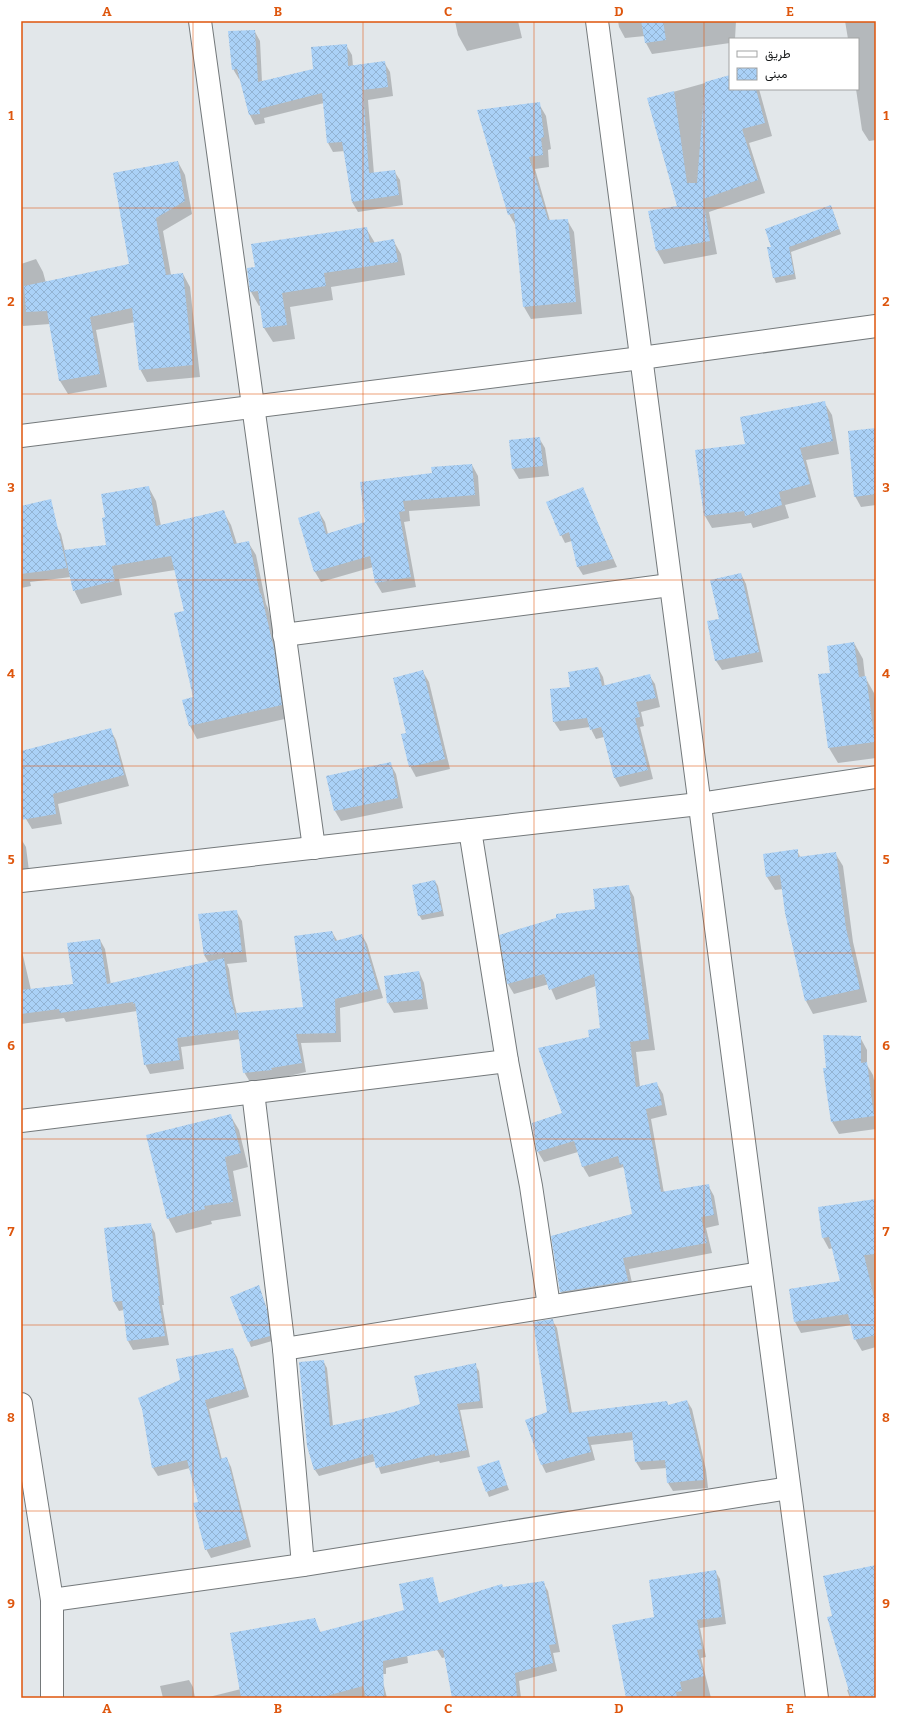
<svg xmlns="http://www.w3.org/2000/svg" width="897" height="1719" font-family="Bitter,Vazirmatn,serif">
<defs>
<pattern id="building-cross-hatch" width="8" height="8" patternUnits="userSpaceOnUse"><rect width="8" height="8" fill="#aad1f7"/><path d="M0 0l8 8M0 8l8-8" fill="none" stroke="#92b3d3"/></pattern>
</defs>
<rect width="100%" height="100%" fill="#e2e7ea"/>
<g fill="#0003">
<polygon points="455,21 518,21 522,38 467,51 458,35"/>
<polygon points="618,21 736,21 735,39 730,39 730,43 652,54 646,43 645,36 625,38 619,27"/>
<polygon points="845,21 876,21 876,140 869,141 862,130 856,89 858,89 858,39 848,39"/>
<polygon points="255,32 260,41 262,82 314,70 346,45 352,55 353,66 384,62 390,72 393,96 368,100 374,174 394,171 400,180 403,205 358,212 352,202 345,151 333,152 328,143 324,103 264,118 265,123 255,125 250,115 241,78 239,79 233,69"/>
<polygon points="730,76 730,89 759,89 772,136 749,143 765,193 709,212 717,254 664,264 657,251 678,207 648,99"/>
<polygon points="539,104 546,116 551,149 548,150 549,167 535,169 550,221 567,220 574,232 582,314 531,319 524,307 516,226 509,214"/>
<polygon points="178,162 185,175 192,214 163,231 171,275 183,274 190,287 200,377 147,382 140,369 135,322 96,330 107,387 68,394 60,381 50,324 23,326 21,321 21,264 36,259 43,272 46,283 130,265"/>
<polygon points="833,211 841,234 791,252 796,279 776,283 774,278 772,247"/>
<polygon points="366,228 375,243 393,240 401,254 405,275 331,287 333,300 290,307 295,339 273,342 264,328 261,305 259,306 251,292 256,268"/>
<polygon points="824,402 832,415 839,454 806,460 816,497 785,505 789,518 753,528 751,523 712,528 705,516 696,451 746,445"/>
<polygon points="876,429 876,505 861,507 855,496"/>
<polygon points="539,438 545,448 549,476 519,479 513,469"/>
<polygon points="472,465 478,476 480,506 409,511 410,521 404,522 416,587 382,593 376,583 373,567 321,582 315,572 299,518 319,512 325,522 328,534 366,523 433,473"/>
<polygon points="149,488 156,501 161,526 223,511 231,525 237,544 248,542 256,555 266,604 268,608 281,663 289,718 197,739 190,726 195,698 185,612 175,570 119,579 122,595 81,604 74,590 71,577 30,582 31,586 21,588 21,532 56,526 61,534 65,551 108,546"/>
<polygon points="582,488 617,567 583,575 578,567 572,541 565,543 561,535"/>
<polygon points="741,574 746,584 763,662 722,670 716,661 708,622 720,619"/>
<polygon points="854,643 863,659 865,677 874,693 876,705 876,758 838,763 829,748 831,674"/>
<polygon points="598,668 603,677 605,687 649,675 655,684 660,707 641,712 644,726 640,727 653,779 620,787 615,778 604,737 596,739 590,727 560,731 554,722 572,688"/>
<polygon points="423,672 429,682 450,769 416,777 410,766 408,734"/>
<polygon points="110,729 116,740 129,786 58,804 62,824 32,829 26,819 21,790 21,752"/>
<polygon points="390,763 396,774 403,808 341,821 335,811 327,777"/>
<polygon points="21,839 26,847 29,871 21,872"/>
<polygon points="797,851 801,858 835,853 843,866 853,942 867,1002 813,1014 806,1001 786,913 783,889 775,890 767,877 764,855"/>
<polygon points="435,881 438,886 444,916 422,920 419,915"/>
<polygon points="628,886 634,897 655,1050 636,1052 640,1087 657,1084 663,1094 667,1115 651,1119 664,1193 708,1185 714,1196 719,1225 706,1228 712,1253 629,1269 634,1292 567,1303 561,1292 552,1236 633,1214 625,1170 623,1167 589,1177 583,1167 578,1152 544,1162 538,1152 563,1114 602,1029 596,986 556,1000 549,984 514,994 508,984 501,935 596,910"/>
<polygon points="236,911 242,921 247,962 227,964 229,969 234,1002 237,1014 304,1008 332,932 338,942 362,935 367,944 383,998 340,1008 341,1042 301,1043 306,1072 276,1079 250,1082 244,1072 240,1039 181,1047 184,1069 150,1074 145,1064 137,1011 66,1022 64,1018 21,1024 21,947 31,990 74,985 100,940 105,949 111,985 209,963 204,955 199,915"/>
<polygon points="419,972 424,983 428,1009 394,1013 388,1003"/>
<polygon points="860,1037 867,1050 867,1065 873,1075 874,1080 876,1079 876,1129 839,1134 832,1122 824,1069 827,1069"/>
<polygon points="230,1115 239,1130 248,1167 233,1171 241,1216 211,1221 212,1224 176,1233 168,1218"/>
<polygon points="876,1200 876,1347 862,1351 855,1339 852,1325 801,1333 795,1322 841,1282 833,1248 829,1249 823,1238"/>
<polygon points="150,1224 155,1233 164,1305 162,1305 169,1345 133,1350 128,1341 124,1310 119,1311 114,1302"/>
<polygon points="259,1286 269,1316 272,1341 251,1347 249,1342"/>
<polygon points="552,1320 557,1328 572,1413 667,1402 668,1406 687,1401 692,1409 706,1470 708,1488 673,1491 668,1483 667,1468 641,1470 636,1462 634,1440 591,1445 595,1460 546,1473 542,1465 548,1412"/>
<polygon points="232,1349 237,1357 249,1397 209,1409 222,1460 227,1459 231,1467 251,1547 211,1558 206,1549 199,1503 190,1468 158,1476 153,1468 181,1381"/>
<polygon points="323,1361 327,1368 333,1426 394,1413 421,1405 475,1365 479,1371 483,1408 460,1410 470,1457 440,1463 439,1461 381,1474 376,1461 319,1476 315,1470"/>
<polygon points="498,1461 509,1490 489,1497 487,1492"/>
<polygon points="876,1566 876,1698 850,1698 847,1690 850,1689 833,1617"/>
<polygon points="715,1571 720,1579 726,1624 700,1628 706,1657 701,1658 711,1698 643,1698 655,1618"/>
<polygon points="543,1582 548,1591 560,1652 553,1653 557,1671 519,1681 521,1698 449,1698 453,1697 446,1657 442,1658 437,1650 503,1588"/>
<polygon points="314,1619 321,1633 403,1619 408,1663 386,1668 386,1674 381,1674 387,1698 205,1698 241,1689"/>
<polygon points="189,1680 193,1687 195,1698 163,1698 160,1686"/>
</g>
<g fill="url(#building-cross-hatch)">
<polygon points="641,21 663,21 666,40 645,43"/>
<polygon points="255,30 258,82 313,69 311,47 347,44 348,66 385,61 388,87 363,90 369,173 395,170 399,195 352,202 342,142 327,143 322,93 259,109 260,114 249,115 237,69 232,70 228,31"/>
<polygon points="730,75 730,89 756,89 765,123 742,129 758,180 703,199 710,241 656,251 648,211 677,206 647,98 674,91 687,183 697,183 705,82"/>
<polygon points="540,102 544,137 541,138 543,155 529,157 548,220 568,219 576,302 523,307 514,213 508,215 477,110"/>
<polygon points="178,161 185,201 156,218 166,275 183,273 193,365 139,370 132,308 90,317 100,374 59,381 47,311 26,312 24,286 129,264 113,173"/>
<polygon points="831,205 839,229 789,247 794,274 773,278 767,247 771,247 765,229"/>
<polygon points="367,227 370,243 394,239 398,262 324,273 326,286 282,293 287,325 263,328 258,291 250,292 247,268 255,267 251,244"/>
<polygon points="825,401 833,441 800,448 810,484 779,492 782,505 745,516 744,511 704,516 695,450 745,444 740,417"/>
<polygon points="876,428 876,494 854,497 848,431"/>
<polygon points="540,437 543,466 512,469 509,440"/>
<polygon points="472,464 475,495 403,501 405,511 399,512 411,577 375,583 370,556 314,572 298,518 319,511 326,534 365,522 360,482 432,473 431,467"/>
<polygon points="149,486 156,526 224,510 234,544 249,541 260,594 261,593 274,649 282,705 189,726 182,700 193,697 174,613 184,611 171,556 112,566 115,581 73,591 64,550 106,545 102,518 105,517 101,494"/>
<polygon points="583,487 613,559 577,567 569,532 560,536 546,502"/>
<polygon points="51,499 67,568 21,574 21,506"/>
<polygon points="741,573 759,652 715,661 707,621 719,619 710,580"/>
<polygon points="854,642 859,677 866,676 875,742 828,748 818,674 830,673 827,646"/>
<polygon points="598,667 602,686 650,674 656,698 636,702 640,717 635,718 648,770 614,778 601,727 590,730 587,718 553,722 550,689 570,687 568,672"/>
<polygon points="423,670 445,759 409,767 401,734 406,733 393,678"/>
<polygon points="111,728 124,775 53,794 56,814 21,820 21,751"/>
<polygon points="391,762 398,798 334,811 326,776"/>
<polygon points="798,849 798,857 836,852 846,928 860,989 805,1001 785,913 780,875 766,877 763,854"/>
<polygon points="435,880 442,911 418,916 412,885"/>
<polygon points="629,885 649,1039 630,1042 636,1087 657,1082 662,1105 646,1109 661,1192 709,1184 714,1215 701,1217 707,1243 623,1258 628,1281 560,1292 551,1236 632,1214 623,1164 620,1165 618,1156 582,1167 574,1141 537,1152 532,1123 562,1113 538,1048 589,1037 588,1030 600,1028 594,974 549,990 544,974 507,984 499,935 556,918 556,914 595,909 593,889"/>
<polygon points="237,910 242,952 204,955 198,914"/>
<polygon points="332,931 335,941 362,934 378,989 335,999 336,1033 296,1034 302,1063 271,1068 272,1070 243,1073 238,1030 177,1038 180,1060 144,1065 135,1003 133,1004 133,1002 60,1013 59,1009 21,1014 21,990 73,984 67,943 100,939 107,984 224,958 229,992 237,1021 236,1013 303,1007 294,936"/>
<polygon points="419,971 423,999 387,1003 384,976"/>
<polygon points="823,1035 861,1036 861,1063 867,1062 874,1116 831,1122 823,1068 826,1068"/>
<polygon points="231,1114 241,1153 225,1157 233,1202 204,1206 205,1209 167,1219 146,1135"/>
<polygon points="876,1199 876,1254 864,1255 876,1306 876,1335 854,1340 848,1314 794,1322 789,1289 840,1281 829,1237 822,1238 818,1207"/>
<polygon points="151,1223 160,1296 158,1296 165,1336 127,1341 122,1301 113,1302 104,1228"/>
<polygon points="259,1285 267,1310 270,1336 248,1342 230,1297"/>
<polygon points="553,1319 569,1413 667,1401 668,1405 687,1400 702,1462 704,1480 667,1483 665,1460 635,1462 632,1432 587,1437 591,1452 541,1465 525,1420 547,1412 533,1322"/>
<polygon points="233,1348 245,1389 205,1400 220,1459 227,1457 247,1539 205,1550 193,1503 198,1502 187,1460 152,1468 142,1409 138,1398 180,1380 176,1359"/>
<polygon points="324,1360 330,1426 394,1412 420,1404 414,1376 476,1363 480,1401 457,1404 467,1450 435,1456 435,1454 376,1468 373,1454 314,1470 307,1446 299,1362"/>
<polygon points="499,1460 507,1485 486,1492 477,1467"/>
<polygon points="876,1565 876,1698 851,1698 827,1617 832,1616 823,1576"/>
<polygon points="716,1570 722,1617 697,1620 702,1649 697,1650 704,1676 680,1682 682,1691 676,1692 677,1698 626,1698 612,1625 654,1617 649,1580"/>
<polygon points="433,1577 439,1603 502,1584 503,1587 544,1581 556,1644 549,1645 553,1663 515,1673 517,1698 452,1698 443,1649 383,1661 384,1698 366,1698 363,1686 319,1698 241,1698 230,1633 315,1618 320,1632 404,1610 399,1584"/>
</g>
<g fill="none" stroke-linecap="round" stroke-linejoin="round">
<g stroke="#74797b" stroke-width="24">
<g id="minor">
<polyline points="200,21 314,848"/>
<polyline points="597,21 817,1698"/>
<polyline points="21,436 641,358 876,326"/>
<polyline points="284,635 670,585"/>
<polyline points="470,830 507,1061 531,1186 549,1306"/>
<polyline points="21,881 699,804 876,777"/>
<polyline points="253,1092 284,1349 303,1565"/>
<polyline points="21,1121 507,1061"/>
<polyline points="284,1349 761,1273"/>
<polyline points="21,1404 52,1600 52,1698"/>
<polyline points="52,1600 303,1565 789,1488"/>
</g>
</g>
<use href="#minor" stroke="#fff" stroke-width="22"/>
</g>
<path fill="none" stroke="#de560d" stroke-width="1" stroke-opacity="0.55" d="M193 21V1698M363 21V1698M534 21V1698M704 21V1698M21 208H876M21 394H876M21 580H876M21 766H876M21 953H876M21 1139H876M21 1325H876M21 1511H876"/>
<rect width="897" height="1719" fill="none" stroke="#ffffff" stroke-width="44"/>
<rect x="729" y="38" width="130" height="52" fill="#ffffff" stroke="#a2a3a3"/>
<rect x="737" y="51" width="20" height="6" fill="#ffffff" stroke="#a2a3a3"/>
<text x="765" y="58" font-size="12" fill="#17191a">طريق</text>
<rect x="737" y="68" width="20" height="12" fill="url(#building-cross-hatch)" stroke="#a2a3a3"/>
<text x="765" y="78" font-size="12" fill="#17191a">مبنى</text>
<rect x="22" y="22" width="853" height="1675" fill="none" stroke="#de560d" stroke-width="1.5"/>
<g font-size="13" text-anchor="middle" font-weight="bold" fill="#de560d">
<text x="107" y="16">A</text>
<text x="278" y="16">B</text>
<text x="448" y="16">C</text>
<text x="619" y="16">D</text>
<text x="790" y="16">E</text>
<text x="11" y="120">1</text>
<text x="886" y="120">1</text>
<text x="11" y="306">2</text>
<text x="886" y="306">2</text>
<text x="11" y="492">3</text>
<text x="886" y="492">3</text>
<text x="11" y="678">4</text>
<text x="886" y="678">4</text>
<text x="11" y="864">5</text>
<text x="886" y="864">5</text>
<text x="11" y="1050">6</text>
<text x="886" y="1050">6</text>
<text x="11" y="1236">7</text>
<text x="886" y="1236">7</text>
<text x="11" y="1422">8</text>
<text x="886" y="1422">8</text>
<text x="11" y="1608">9</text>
<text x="886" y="1608">9</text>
<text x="107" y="1713">A</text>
<text x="278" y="1713">B</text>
<text x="448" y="1713">C</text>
<text x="619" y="1713">D</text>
<text x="790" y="1713">E</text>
</g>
</svg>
